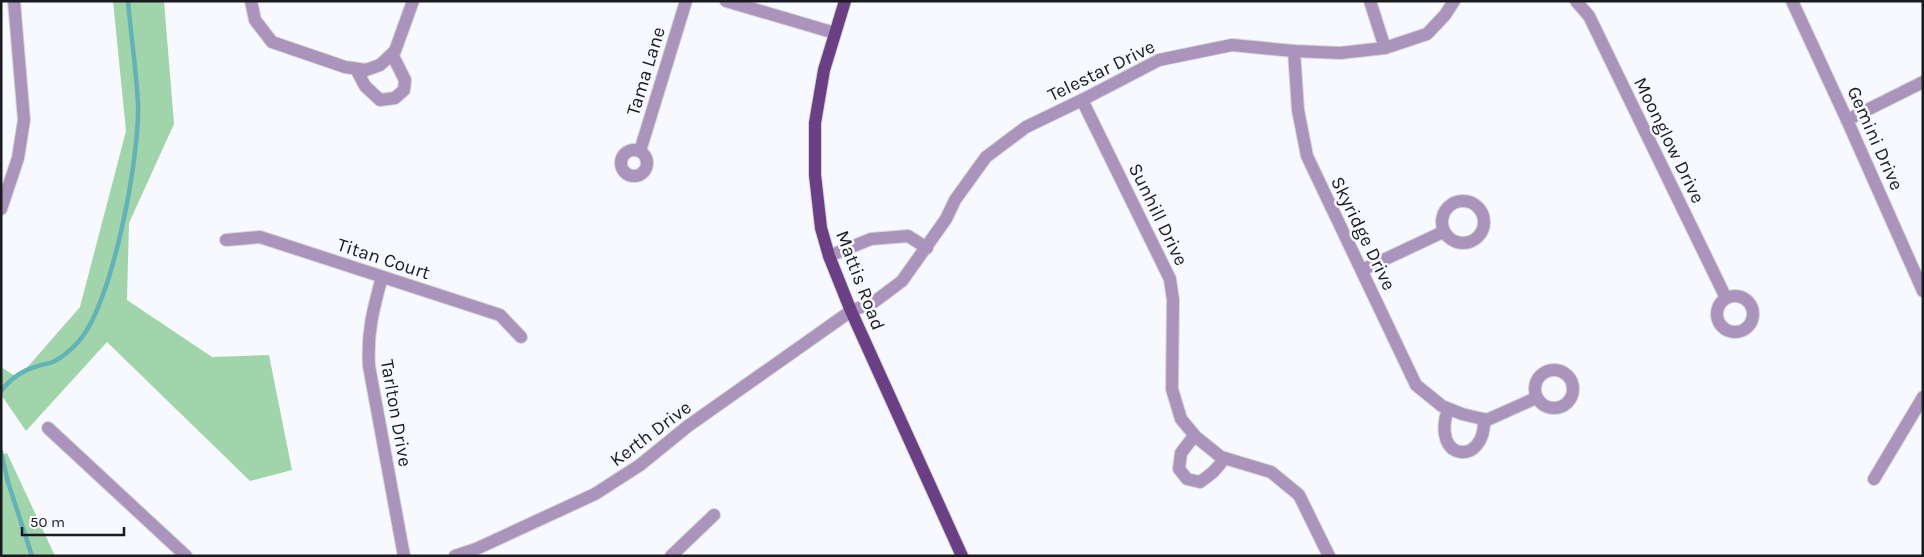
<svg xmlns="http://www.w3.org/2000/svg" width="1924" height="557" font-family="Karla,sans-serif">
<rect width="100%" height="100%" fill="#f7f9fe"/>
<g fill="#a1d4ab">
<polygon points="113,1 164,1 174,124 129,223 127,300 212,357 269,355 292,470 250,481 107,342 26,431 2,396 1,367 18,378 80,307 126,131"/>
<polygon points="7,453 55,556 1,556 1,455"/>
</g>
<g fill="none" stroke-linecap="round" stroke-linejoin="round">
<g stroke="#63b2b6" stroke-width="4.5">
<path d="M1 391C11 378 23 370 38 366 43 364 48 364 53 362 63 357 72 349 79 341 113 303 140 155 138 103 136 69 131 35 128 1"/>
<polyline points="1,452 8,482 32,556"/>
</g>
<g stroke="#d4d5da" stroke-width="14">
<g id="minor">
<polyline points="251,1 255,20 272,42 345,67 366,70 380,65 395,51 413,1"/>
<polyline points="726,1 835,33"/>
<polyline points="1370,1 1385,48"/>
<polyline points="1576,1 1589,16 1726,298"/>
<polyline points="1792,1 1847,120 1923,291"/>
<polyline points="1294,51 1298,110 1307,156 1416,385 1442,406 1462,414 1487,420 1536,398"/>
<polyline points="356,69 365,86 380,100 395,98 404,90 405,80 392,54"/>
<polyline points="1082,100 1170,279 1173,300 1172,389 1181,419 1196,437 1221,457 1271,472 1299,495 1329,556"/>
<polyline points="1847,120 1923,82"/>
<circle cx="634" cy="163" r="13"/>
<polyline points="640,151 686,1"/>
<circle cx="1463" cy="222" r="21"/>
<polyline points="1,209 18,158 24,120 14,1"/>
<polyline points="226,240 260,237 500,315 521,337"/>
<polyline points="829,256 871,239 908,236 927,248"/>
<polyline points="1362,270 1443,232"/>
<path d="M382 277C373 310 367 332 369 366L404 556"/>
<circle cx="1735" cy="314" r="18"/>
<circle cx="1554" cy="389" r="19"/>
<path d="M1448 409C1430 462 1486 467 1484 419"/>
<polyline points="48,428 186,556"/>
<path d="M1194 436 1181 453 1179 469 1187 479 1200 482C1210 475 1218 469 1224 458"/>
<polyline points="1874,479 1923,397"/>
<polyline points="455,556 476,549 595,494 640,465 688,426 851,311 874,302 902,281 946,219 955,200 986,157 1026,127 1082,100 1159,60 1232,45 1294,51 1340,53 1385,48 1427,34 1445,15 1454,1"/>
<polyline points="671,556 714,515"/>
</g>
</g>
<g stroke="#d4d5da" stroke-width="14">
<polyline id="major" points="845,1 824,70 815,123 815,175 821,228 829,256 851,311 962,556"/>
</g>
<use href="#minor" stroke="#ab94bb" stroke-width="12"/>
<use href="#major" stroke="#6a3f84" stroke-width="12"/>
</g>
<g text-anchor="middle" stroke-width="5" stroke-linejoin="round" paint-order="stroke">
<g font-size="19" fill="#1a1b1e" stroke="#f7f9fe">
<text transform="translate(1101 70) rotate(-26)" y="7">Telestar Drive</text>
<text transform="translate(645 71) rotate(-73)" y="7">Tama Lane</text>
<text transform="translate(1876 138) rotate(66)" y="7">Gemini Drive</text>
<text transform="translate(1670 140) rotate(64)" y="7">Moonglow Drive</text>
<text transform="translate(1159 214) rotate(64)" y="7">Sunhill Drive</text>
<text transform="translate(1364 233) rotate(64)" y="7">Skyridge Drive</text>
<text transform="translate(384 258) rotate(18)" y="7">Titan Court</text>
<text transform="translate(861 280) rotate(69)" y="7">Mattis Road</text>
<text transform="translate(397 413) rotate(80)" y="7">Tarlton Drive</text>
<text transform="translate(650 433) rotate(-37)" y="7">Kerth Drive</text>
</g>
</g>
<rect width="1924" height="557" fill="none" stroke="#1a1b1e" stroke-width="5"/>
<path d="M22 527v8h102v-8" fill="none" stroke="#1a1b1e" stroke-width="2.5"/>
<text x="30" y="527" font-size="15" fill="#1a1b1e" stroke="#f7f9fe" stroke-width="4" paint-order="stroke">50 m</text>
</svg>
